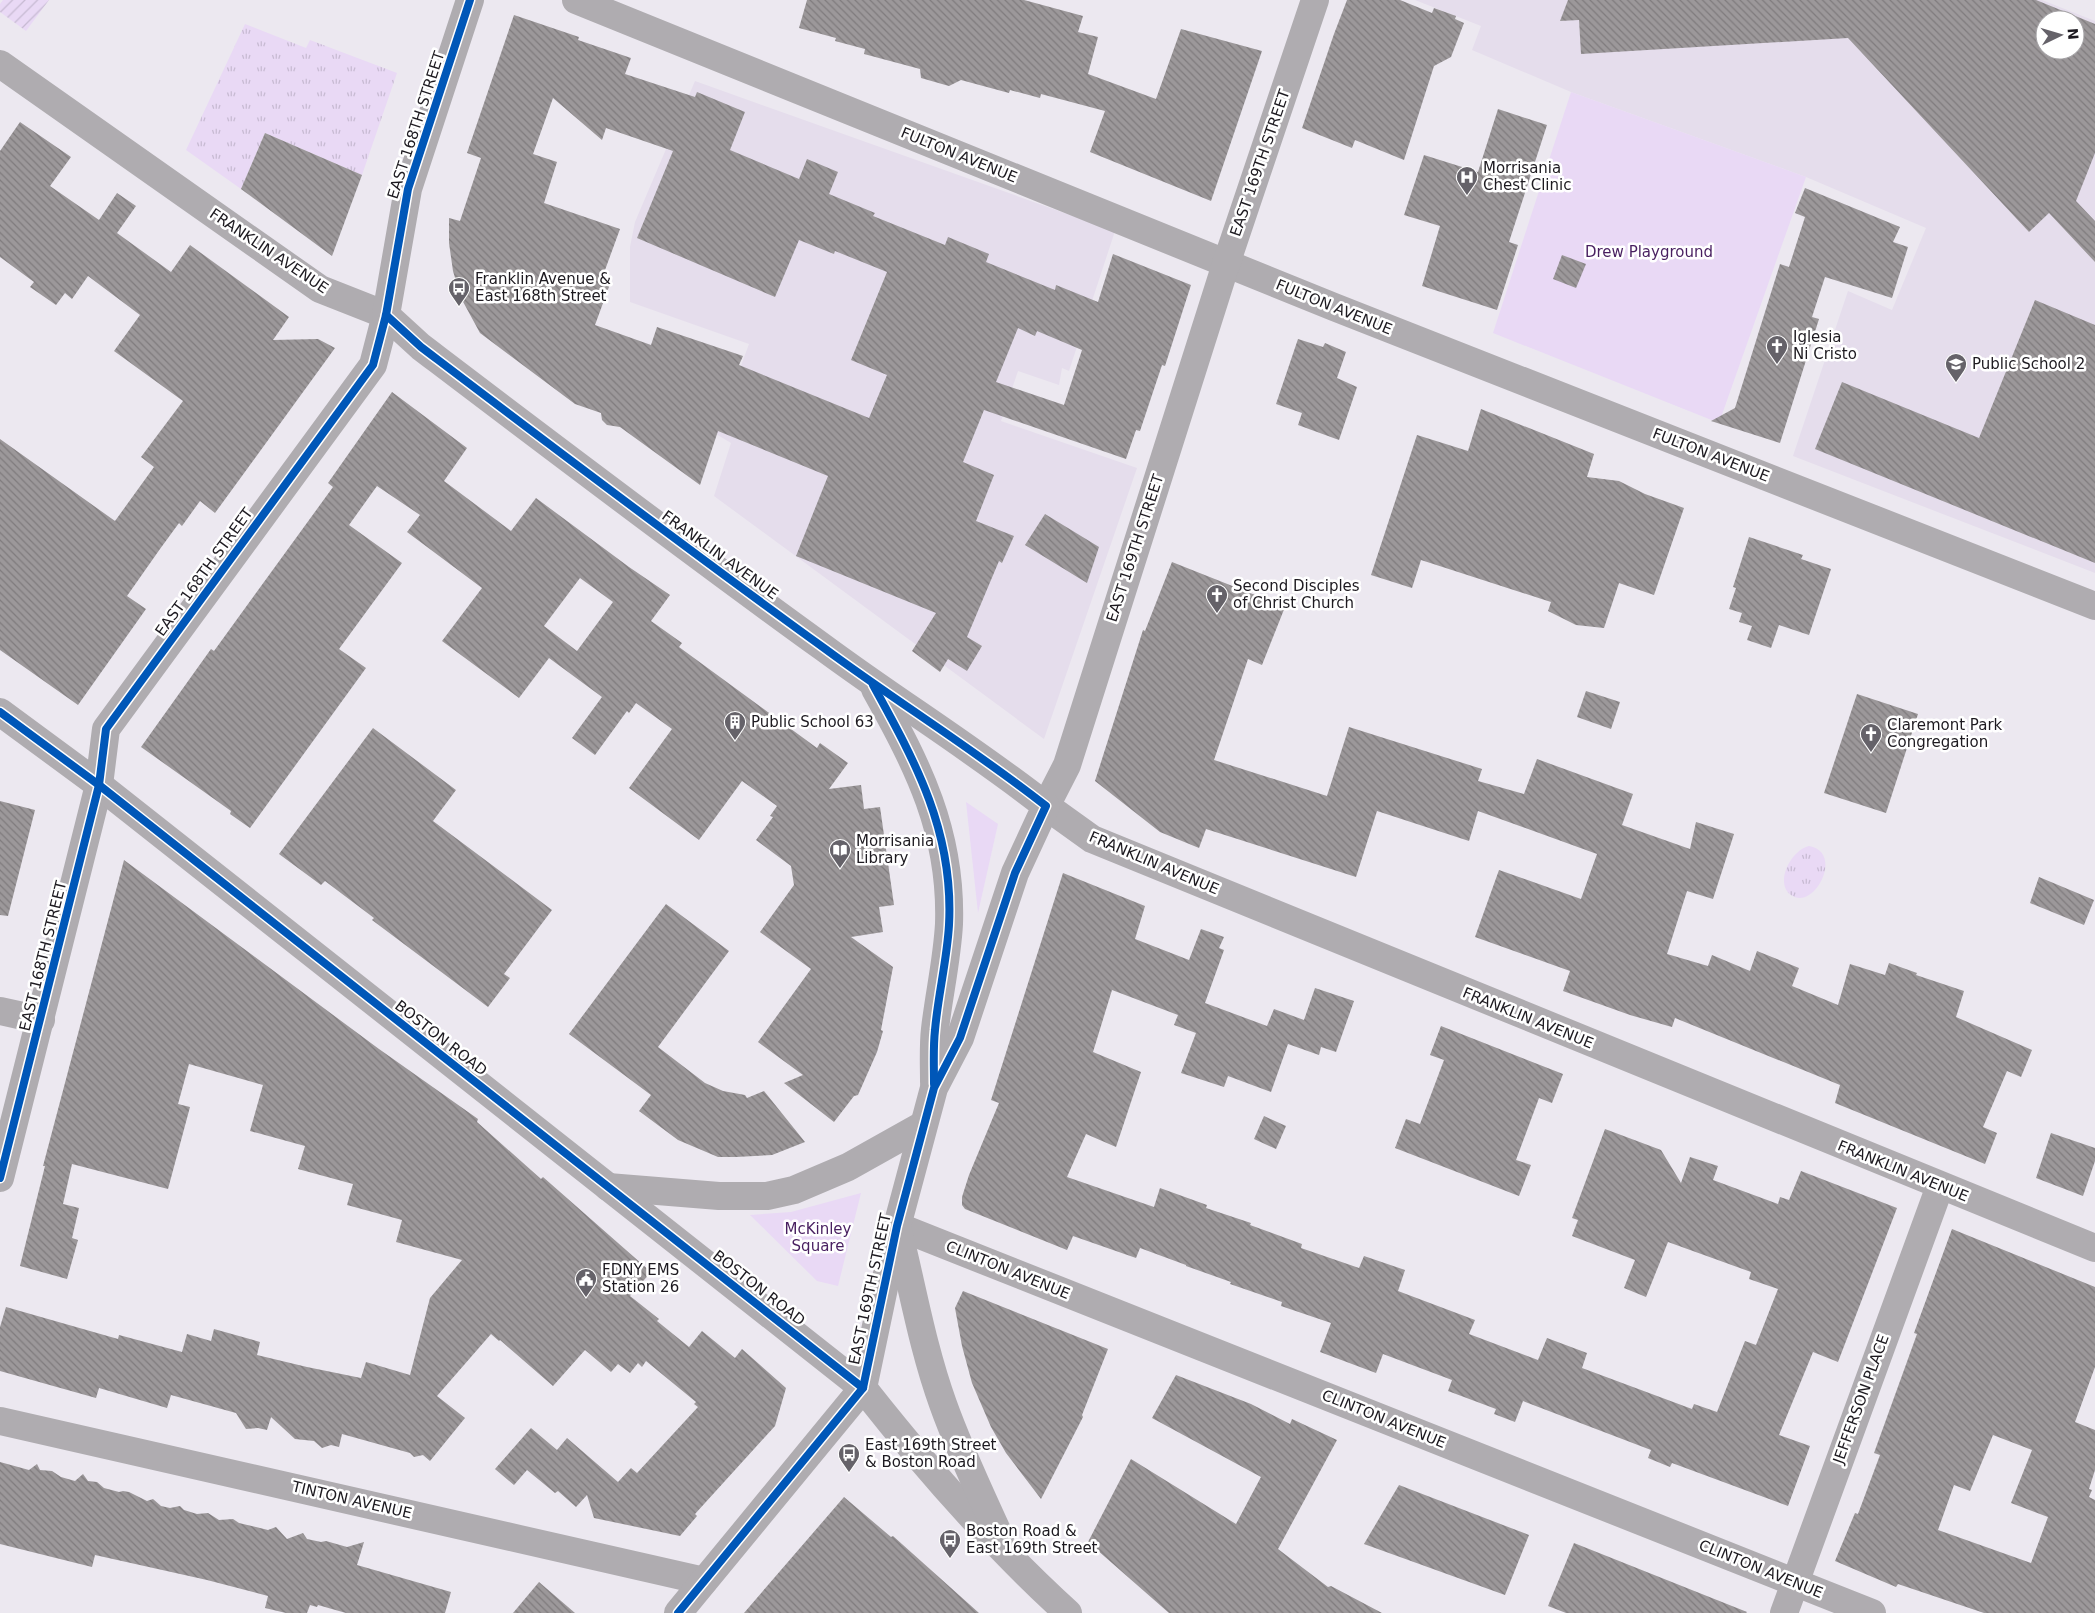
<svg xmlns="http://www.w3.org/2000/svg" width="2095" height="1613" font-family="'DejaVu Sans',sans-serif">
<defs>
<pattern id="grass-tufts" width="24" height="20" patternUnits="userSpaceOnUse" patternTransform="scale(1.25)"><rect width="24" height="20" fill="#e9d9f5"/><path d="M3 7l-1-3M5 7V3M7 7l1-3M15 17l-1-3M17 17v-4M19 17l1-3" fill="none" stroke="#c7bad2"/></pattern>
<pattern id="garden-furrows" width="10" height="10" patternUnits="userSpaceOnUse" patternTransform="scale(1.25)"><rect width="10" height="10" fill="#e9d9f5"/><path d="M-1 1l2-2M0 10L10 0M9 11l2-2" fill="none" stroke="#c7bad2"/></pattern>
<pattern id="building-back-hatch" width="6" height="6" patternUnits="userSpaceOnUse" patternTransform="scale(1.25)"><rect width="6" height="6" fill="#9c989a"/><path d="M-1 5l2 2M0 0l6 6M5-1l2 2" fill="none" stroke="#7f7b7d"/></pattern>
</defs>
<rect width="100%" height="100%" fill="#ece8f0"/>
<g fill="#e5ddec" fill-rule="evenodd">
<path d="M1415 0H2042L2095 21V573L1793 456 1848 291 1892 310 1926 228 1806 177 1571 92 1472 50 1481 26ZM2045 20H2075V50H2045Z"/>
<polygon points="695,81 1115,231 1069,371 1062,368 1059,385 1018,371 1001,421 1137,468 1044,739 714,496 731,443 716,434 749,344 630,302 630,247 635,222"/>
</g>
<g fill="url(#grass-tufts)">
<polygon points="245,24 306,48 310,40 397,73 362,175 265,133 241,189 186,150"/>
<path d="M1809 846C1845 852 1814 912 1791 895 1774 883 1791 850 1809 846Z"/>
</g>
<g fill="#e9d9f5">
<polygon points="1571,92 1806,177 1719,423 1493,333"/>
<polygon points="966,802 998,824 978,913"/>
<polygon points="861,1193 838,1286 817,1281 750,1215 791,1212"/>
</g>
<polygon fill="url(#garden-furrows)" points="3,0 49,0 26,31 0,12 0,4"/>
<g fill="url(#building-back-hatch)" fill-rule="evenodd">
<polygon points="807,0 1024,0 1083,16 1078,32 1098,37 1088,74 1156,99 1181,29 1262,51 1211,201 1090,152 1105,111 1041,94 1040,98 1010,90 1009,93 961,80 949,86 921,78 920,69 864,54 865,49 835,41 836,38 799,28"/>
<polygon points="1347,0 1400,0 1432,13 1434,8 1456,16 1455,19 1464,23 1451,57 1434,66 1404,160 1355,140 1352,148 1302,128 1334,34"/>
<path d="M1568 0H2036L2095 24V153L2076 201 2095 221V262L2049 213 2029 232 1848 38 1581 54 1579 20 1560 21ZM2045 20H2075V50H2045Z"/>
<path d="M514 15 579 37 578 40 631 58 625 74 695 97 697 92 745 112 730 150 799 179 807 159 838 172 829 194 875 213 873 216 945 245 948 237 989 254 986 262 1055 290 1056 285 1098 302 1113 254 1191 285 1165 366 1162 365 1140 431 1136 430 1126 459 984 410 963 462 994 475 976 521 1014 536 1002 563 999 561 967 637 982 646 967 671 948 659 940 672 912 651 936 613 796 556 828 476 718 431 700 485 620 427 607 425 602 420 601 413 575 404 480 333 461 298 453 271 449 243V218L460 221 481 158 467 153ZM553 98 602 140 606 128 673 151 637 238 775 297 799 240 834 254 835 251 887 272 851 360 887 375 869 418 739 365 743 356 657 327 651 345 595 325 610 284 601 281 620 229 544 203 557 162 533 154ZM1018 328 1035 336 1037 331 1082 350 1064 405 996 382Z"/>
<polygon points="1498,109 1547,125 1509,242 1518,245 1497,310 1422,286 1440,226 1404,215 1424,155 1478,172"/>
<polygon points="20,122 71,157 50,186 99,220 117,193 136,206 117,233 171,272 190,245 289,317 273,340 318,339 335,348 215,513 200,501 182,526 179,523 160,549 127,596 146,609 78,705 0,650 0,439 115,521 154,467 141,457 183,401 114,351 140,315 88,276 72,299 65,293 56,305 30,287 34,282 0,257 0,151"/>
<polygon points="265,133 362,175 332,256 241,189"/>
<polygon points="1805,188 1900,227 1893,242 1908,247 1892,298 1825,277 1812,317 1819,319 1780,443 1711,421 1735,408 1780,264 1789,267 1805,217 1795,213"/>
<polygon points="1562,255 1586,264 1576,288 1553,279"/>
<polygon points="2035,300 2095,325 2095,563 1815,449 1842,382 1979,438"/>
<polygon points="1298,339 1323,347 1325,343 1346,352 1337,378 1357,387 1339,440 1298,425 1302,413 1276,404"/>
<path d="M392 392 467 448 444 481 511 531 536 498 629 567 670 595 651 621 682 643 679 647 817 748 820 743 848 763 829 789 861 785 864 809 880 807 894 905 879 907 883 932 851 937 893 967 881 1030 883 1031 877 1052 858 1095 854 1096 834 1122 784 1083 803 1075 758 1042 811 969 760 932 794 885 791 866 756 840 773 817 770 816 777 806 742 781 699 840 629 788 672 729 636 703 629 713 627 711 595 755 572 738 602 697 549 658 519 698 442 641 482 588 407 532 420 515 377 486 349 525 402 563 339 649 366 668 250 828 230 814 231 811 141 747 211 649 214 651 333 487 328 483ZM580 578 613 602 577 651 544 626Z"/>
<polygon points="1481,409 1594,454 1587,477 1619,481 1645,494 1684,508 1654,595 1619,583 1604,628 1576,625 1548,611 1551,602 1421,560 1412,588 1371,575 1417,435 1468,451"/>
<polygon points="1045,514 1099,547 1087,583 1025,545"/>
<polygon points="1749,537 1803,555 1801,559 1831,569 1809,635 1779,625 1771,648 1747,640 1752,626 1739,622 1742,613 1729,609 1736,588 1733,587"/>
<polygon points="1172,562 1285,607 1262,665 1248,659 1214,760 1327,796 1349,727 1482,769 1478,781 1524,794 1537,759 1633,794 1622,825 1690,849 1696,822 1734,834 1713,899 1687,891 1667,954 1708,966 1712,955 1750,971 1757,951 1799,968 1792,986 1838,1005 1850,964 1885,975 1889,963 1917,973 1916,975 1964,991 1956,1017 2032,1050 2021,1077 2007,1071 1983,1127 1997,1133 1985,1164 1835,1103 1840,1085 1675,1018 1672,1027 1630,1015 1563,991 1570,971 1475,937 1499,870 1581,899 1597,854 1478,811 1469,841 1377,811 1356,877 1206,829 1199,848 1160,832 1095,781 1143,630 1145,631"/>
<polygon points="1586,691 1620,702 1611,729 1577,717"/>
<polygon points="1857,694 1918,714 1886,813 1824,793"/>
<polygon points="373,728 456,790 433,821 552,910 504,974 510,978 488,1007 372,920 374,918 325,881 321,885 279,854"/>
<polygon points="0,801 35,810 8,916 0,915"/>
<polygon points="124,860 379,1049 478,1119 477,1122 541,1179 543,1177 651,1272 630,1296 659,1319 657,1321 689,1347 702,1331 735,1358 742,1349 786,1388 775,1426 695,1514 697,1516 680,1536 594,1518 587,1495 576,1507 558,1491 555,1493 527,1470 514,1485 495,1469 531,1428 557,1450 567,1438 618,1482 631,1468 637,1473 698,1407 694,1404 696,1402 646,1361 642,1367 638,1363 630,1373 618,1364 611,1372 585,1350 553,1386 500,1340 499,1341 491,1334 437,1396 465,1418 430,1461 423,1455 414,1457 410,1453 342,1434 339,1447 331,1445 322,1448 314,1441 295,1439 271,1417 267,1430 258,1428 246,1429 236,1413 171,1395 167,1408 99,1388 96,1398 0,1371 0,1327 6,1307 118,1339 119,1335 182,1352 187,1334 211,1341 214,1329 260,1342 257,1355 307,1367 361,1378 366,1362 410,1375 430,1298 462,1260 396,1242 402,1220 347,1205 353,1184 298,1169 305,1146 250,1131 263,1085 189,1064 178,1104 190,1107 168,1189 72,1164 63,1204 79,1208 72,1238 78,1240 67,1279 20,1266 45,1166 43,1166"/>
<polygon points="1063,873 1145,906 1135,939 1189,960 1201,929 1224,937 1219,948 1224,950 1205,1003 1267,1026 1274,1009 1304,1020 1315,988 1354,1001 1336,1052 1321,1047 1319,1055 1288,1044 1271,1092 1228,1076 1224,1087 1181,1073 1196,1033 1174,1025 1178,1015 1112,990 1093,1052 1141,1072 1116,1147 1086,1134 1067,1177 1154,1207 1160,1188 1207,1205 1206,1208 1251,1223 1250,1225 1302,1244 1301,1248 1359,1268 1364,1256 1405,1270 1398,1291 1475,1320 1469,1334 1538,1360 1547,1338 1587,1353 1582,1368 1692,1409 1694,1404 1717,1412 1745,1341 1756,1345 1778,1289 1749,1279 1751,1272 1668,1242 1646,1297 1624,1288 1635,1260 1572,1236 1578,1220 1572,1218 1605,1129 1661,1150 1681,1183 1690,1157 1718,1166 1713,1180 1778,1204 1780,1197 1789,1200 1801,1171 1897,1208 1838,1362 1813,1352 1779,1435 1810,1446 1788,1506 1672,1463 1670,1467 1648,1458 1651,1450 1523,1401 1515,1422 1494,1414 1496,1409 1448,1391 1452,1380 1383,1354 1376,1373 1320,1352 1331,1323 1281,1306 1282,1302 1230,1284 1231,1282 1186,1266 1186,1265 1140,1248 1136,1258 1073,1236 1067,1250 965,1209 962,1205 962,1197 969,1175 999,1103 991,1100"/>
<polygon points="2039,877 2094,900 2084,925 2030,903"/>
<polygon points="666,904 729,951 658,1047 705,1083 723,1091 745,1095 747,1098 764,1091 805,1142 772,1155 736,1157 718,1157 678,1140 639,1111 651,1095 569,1034"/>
<polygon points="1441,1026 1563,1074 1552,1103 1539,1098 1516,1160 1531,1165 1519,1196 1395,1148 1406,1119 1420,1124 1444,1060 1430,1055"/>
<polygon points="1264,1116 1286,1126 1276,1149 1254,1139"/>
<polygon points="2051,1133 2095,1148 2095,1161 2083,1196 2036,1178"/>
<path d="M1952 1229 2095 1287V1367L2075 1422 2095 1430V1470L2089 1489 2092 1490 2089 1497 2095 1500V1613H1984L1898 1584 1896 1587 1835 1561 1855 1513 1858 1514 1880 1455 1874 1453 1917 1334 1914 1333ZM1993 1435 2032 1450 2011 1503 2048 1517 2031 1563 1938 1530 1954 1485 1970 1491Z"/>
<polygon points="963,1291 1108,1349 1082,1415 1083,1417 1041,1499 1006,1453 991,1427 972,1383 962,1346 955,1308"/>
<polygon points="1176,1375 1251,1404 1290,1424 1292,1419 1337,1440 1278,1549 1328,1587 1331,1586 1382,1613 1169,1613 1088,1542 1131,1459 1236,1524 1261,1477 1152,1418"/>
<polygon points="0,1462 29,1470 37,1464 40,1470 52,1471 61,1477 75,1481 83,1474 88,1481 97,1482 104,1488 119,1492 123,1491 129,1492 147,1501 153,1499 161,1506 170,1508 180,1506 184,1510 197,1514 208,1513 219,1520 233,1519 239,1523 268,1530 276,1527 287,1539 303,1533 307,1539 321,1542 326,1541 347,1547 364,1542 357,1565 451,1592 445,1613 346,1613 318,1605 317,1607 310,1605 307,1613 286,1613 265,1608 268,1596 207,1580 95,1555 92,1567 0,1544"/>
<polygon points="1399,1485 1529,1535 1505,1595 1364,1544"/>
<polygon points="844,1497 891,1537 893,1536 979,1613 744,1613"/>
<polygon points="1574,1543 1747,1612 1746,1613 1566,1613 1548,1606"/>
<polygon points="539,1582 575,1613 513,1613"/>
</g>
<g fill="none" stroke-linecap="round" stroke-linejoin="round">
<g stroke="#afacb0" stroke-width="28">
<polyline points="576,0 1334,307 2095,606"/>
<polyline points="1315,0 1226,264 1067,765 1046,806 1092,839 2095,1248"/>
<polyline points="0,64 320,289 386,315 373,365 106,729 99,785 0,1178"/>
<polyline points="0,1011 41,1020"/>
<polyline points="897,1226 1872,1613"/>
<polyline points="0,1421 704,1581"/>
<polyline points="1784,1613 1940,1186"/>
</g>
<g stroke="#afacb0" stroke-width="28">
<path d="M470 0 408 189 386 315 421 347C554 448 688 550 824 648 897 702 975 750 1046 806L1015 873 960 1038 934 1088 897 1226 863 1388 678 1613"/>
<path d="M875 689C918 766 952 832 949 924 947 960 939 994 935 1029 933 1046 934 1065 934 1082"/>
</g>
<g stroke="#afacb0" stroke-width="28">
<path d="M0 712 99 785 863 1388C926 1468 993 1545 1068 1613"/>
<polyline points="608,1187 719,1196 767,1196 794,1190 848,1167 923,1125"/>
<path d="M897 1226C912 1285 922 1346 943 1404 959 1449 980 1493 1000 1537"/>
</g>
<g stroke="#fff" stroke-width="11">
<g id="cycleway">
<path d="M386 315 421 347C554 448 688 550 824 648 897 702 975 750 1046 806L1015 873 960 1038 934 1088 897 1226 863 1388 678 1613"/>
<path d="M873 685C916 763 954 832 949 925 947 960 938 995 935 1030 933 1048 934 1066 934 1084"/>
<polyline points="0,712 99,785 863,1388"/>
<polyline points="0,1178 99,785 106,729 373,365 386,315 408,189 470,0"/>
</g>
</g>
<use href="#cycleway" stroke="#0057b8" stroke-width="8"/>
</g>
<defs>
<g id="hospital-pin" transform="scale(1.125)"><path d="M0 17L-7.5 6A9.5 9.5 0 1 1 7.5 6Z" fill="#656269" stroke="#fff"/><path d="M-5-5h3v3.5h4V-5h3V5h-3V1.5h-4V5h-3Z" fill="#fff"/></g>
<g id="bus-pin" transform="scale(1.125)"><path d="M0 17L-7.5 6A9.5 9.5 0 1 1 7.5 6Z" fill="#656269" stroke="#fff"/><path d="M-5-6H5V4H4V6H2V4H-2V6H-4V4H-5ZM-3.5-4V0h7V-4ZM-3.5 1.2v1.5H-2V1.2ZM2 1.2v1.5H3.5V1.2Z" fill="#fff"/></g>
<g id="church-pin" transform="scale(1.125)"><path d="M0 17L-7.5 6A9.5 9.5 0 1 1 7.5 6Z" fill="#656269" stroke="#fff"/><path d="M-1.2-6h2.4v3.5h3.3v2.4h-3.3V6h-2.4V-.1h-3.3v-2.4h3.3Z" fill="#fff"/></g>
<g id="school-pin" transform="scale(1.125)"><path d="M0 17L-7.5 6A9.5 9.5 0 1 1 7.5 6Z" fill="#656269" stroke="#fff"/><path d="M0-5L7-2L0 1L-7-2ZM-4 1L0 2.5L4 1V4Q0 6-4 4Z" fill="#fff"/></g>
<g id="building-pin" transform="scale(1.125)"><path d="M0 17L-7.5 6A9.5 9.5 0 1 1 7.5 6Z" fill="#656269" stroke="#fff"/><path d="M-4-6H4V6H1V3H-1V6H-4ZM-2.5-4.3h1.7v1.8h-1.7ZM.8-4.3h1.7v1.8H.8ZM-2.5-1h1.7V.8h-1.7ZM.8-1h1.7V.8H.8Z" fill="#fff"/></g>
<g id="library-pin" transform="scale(1.125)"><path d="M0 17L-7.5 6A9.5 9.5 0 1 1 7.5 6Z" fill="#656269" stroke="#fff"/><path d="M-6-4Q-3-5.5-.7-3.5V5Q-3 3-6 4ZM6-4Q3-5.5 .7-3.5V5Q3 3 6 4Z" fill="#fff"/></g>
<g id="civic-pin" transform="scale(1.125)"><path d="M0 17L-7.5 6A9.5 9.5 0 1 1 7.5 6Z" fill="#656269" stroke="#fff"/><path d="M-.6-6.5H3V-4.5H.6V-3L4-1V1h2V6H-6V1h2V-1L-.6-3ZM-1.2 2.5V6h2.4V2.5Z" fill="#fff"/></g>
</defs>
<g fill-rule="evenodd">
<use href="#hospital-pin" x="1467" y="177"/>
<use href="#bus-pin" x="459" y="288"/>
<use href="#church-pin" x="1777" y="346"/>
<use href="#school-pin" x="1956" y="364"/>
<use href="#church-pin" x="1217" y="595"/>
<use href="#building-pin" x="735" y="722"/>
<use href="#church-pin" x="1871" y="734"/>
<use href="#library-pin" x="840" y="850"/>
<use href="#civic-pin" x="586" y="1279"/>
<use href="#bus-pin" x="849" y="1454"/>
<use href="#bus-pin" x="950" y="1540"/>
</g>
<g text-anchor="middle" stroke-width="5" stroke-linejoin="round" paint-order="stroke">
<g font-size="15" fill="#1d1a20" stroke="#fff">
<text transform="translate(416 125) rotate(-72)" y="5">EAST 168TH STREET</text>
<text transform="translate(959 155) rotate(22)" y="5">FULTON AVENUE</text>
<text transform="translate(1260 163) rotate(-71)" y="5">EAST 169TH STREET</text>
<text transform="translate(269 251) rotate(34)" y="5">FRANKLIN AVENUE</text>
<text transform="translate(1334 307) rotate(22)" y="5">FULTON AVENUE</text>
<text transform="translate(1711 455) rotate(21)" y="5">FULTON AVENUE</text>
<text transform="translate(1135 548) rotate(-72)" y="5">EAST 169TH STREET</text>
<text transform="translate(720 555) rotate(36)" y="5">FRANKLIN AVENUE</text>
<text transform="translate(204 572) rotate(-54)" y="5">EAST 168TH STREET</text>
<text transform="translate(1154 863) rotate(23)" y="5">FRANKLIN AVENUE</text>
<text transform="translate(43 956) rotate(-76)" y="5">EAST 168TH STREET</text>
<text transform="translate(1528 1018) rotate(22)" y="5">FRANKLIN AVENUE</text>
<text transform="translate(441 1038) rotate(38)" y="5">BOSTON ROAD</text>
<text transform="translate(1903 1171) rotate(22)" y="5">FRANKLIN AVENUE</text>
<text transform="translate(1008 1270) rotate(22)" y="5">CLINTON AVENUE</text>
<text transform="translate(759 1288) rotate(38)" y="5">BOSTON ROAD</text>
<text transform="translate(870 1289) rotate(-78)" y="5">EAST 169TH STREET</text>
<text transform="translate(1861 1399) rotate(-70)" y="5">JEFFERSON PLACE</text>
<text transform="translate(1384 1419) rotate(22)" y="5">CLINTON AVENUE</text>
<text transform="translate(352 1500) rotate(13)" y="5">TINTON AVENUE</text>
<text transform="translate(1761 1569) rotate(22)" y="5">CLINTON AVENUE</text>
</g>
<g font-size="15" fill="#1d1a20" stroke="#fff" text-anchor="start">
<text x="1483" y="173">Morrisania<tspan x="1483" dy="17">Chest Clinic</tspan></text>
<text x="475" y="284">Franklin Avenue &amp;<tspan x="475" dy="17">East 168th Street</tspan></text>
<text x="1793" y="342">Iglesia<tspan x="1793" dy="17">Ni Cristo</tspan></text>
<text x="1972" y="369">Public School 2</text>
<text x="1233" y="591">Second Disciples<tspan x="1233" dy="17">of Christ Church</tspan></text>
<text x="751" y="727">Public School 63</text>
<text x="1887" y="730">Claremont Park<tspan x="1887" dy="17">Congregation</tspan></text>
<text x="856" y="846">Morrisania<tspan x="856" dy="17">Library</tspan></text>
<text x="602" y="1275">FDNY EMS<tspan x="602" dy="17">Station 26</tspan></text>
<text x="865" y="1450">East 169th Street<tspan x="865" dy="17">&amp; Boston Road</tspan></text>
<text x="966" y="1536">Boston Road &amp;<tspan x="966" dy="17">East 169th Street</tspan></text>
</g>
<g font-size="15" fill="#481f60" stroke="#fff">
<text x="1649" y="257">Drew Playground</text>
<text x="818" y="1234">McKinley<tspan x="818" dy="17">Square</tspan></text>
</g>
</g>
<g transform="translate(2060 35) rotate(85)"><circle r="24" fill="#ffffff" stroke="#a5a3a6"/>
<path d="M0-4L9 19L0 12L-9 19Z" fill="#656269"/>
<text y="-8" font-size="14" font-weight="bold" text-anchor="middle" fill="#1d1a20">N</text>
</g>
</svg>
